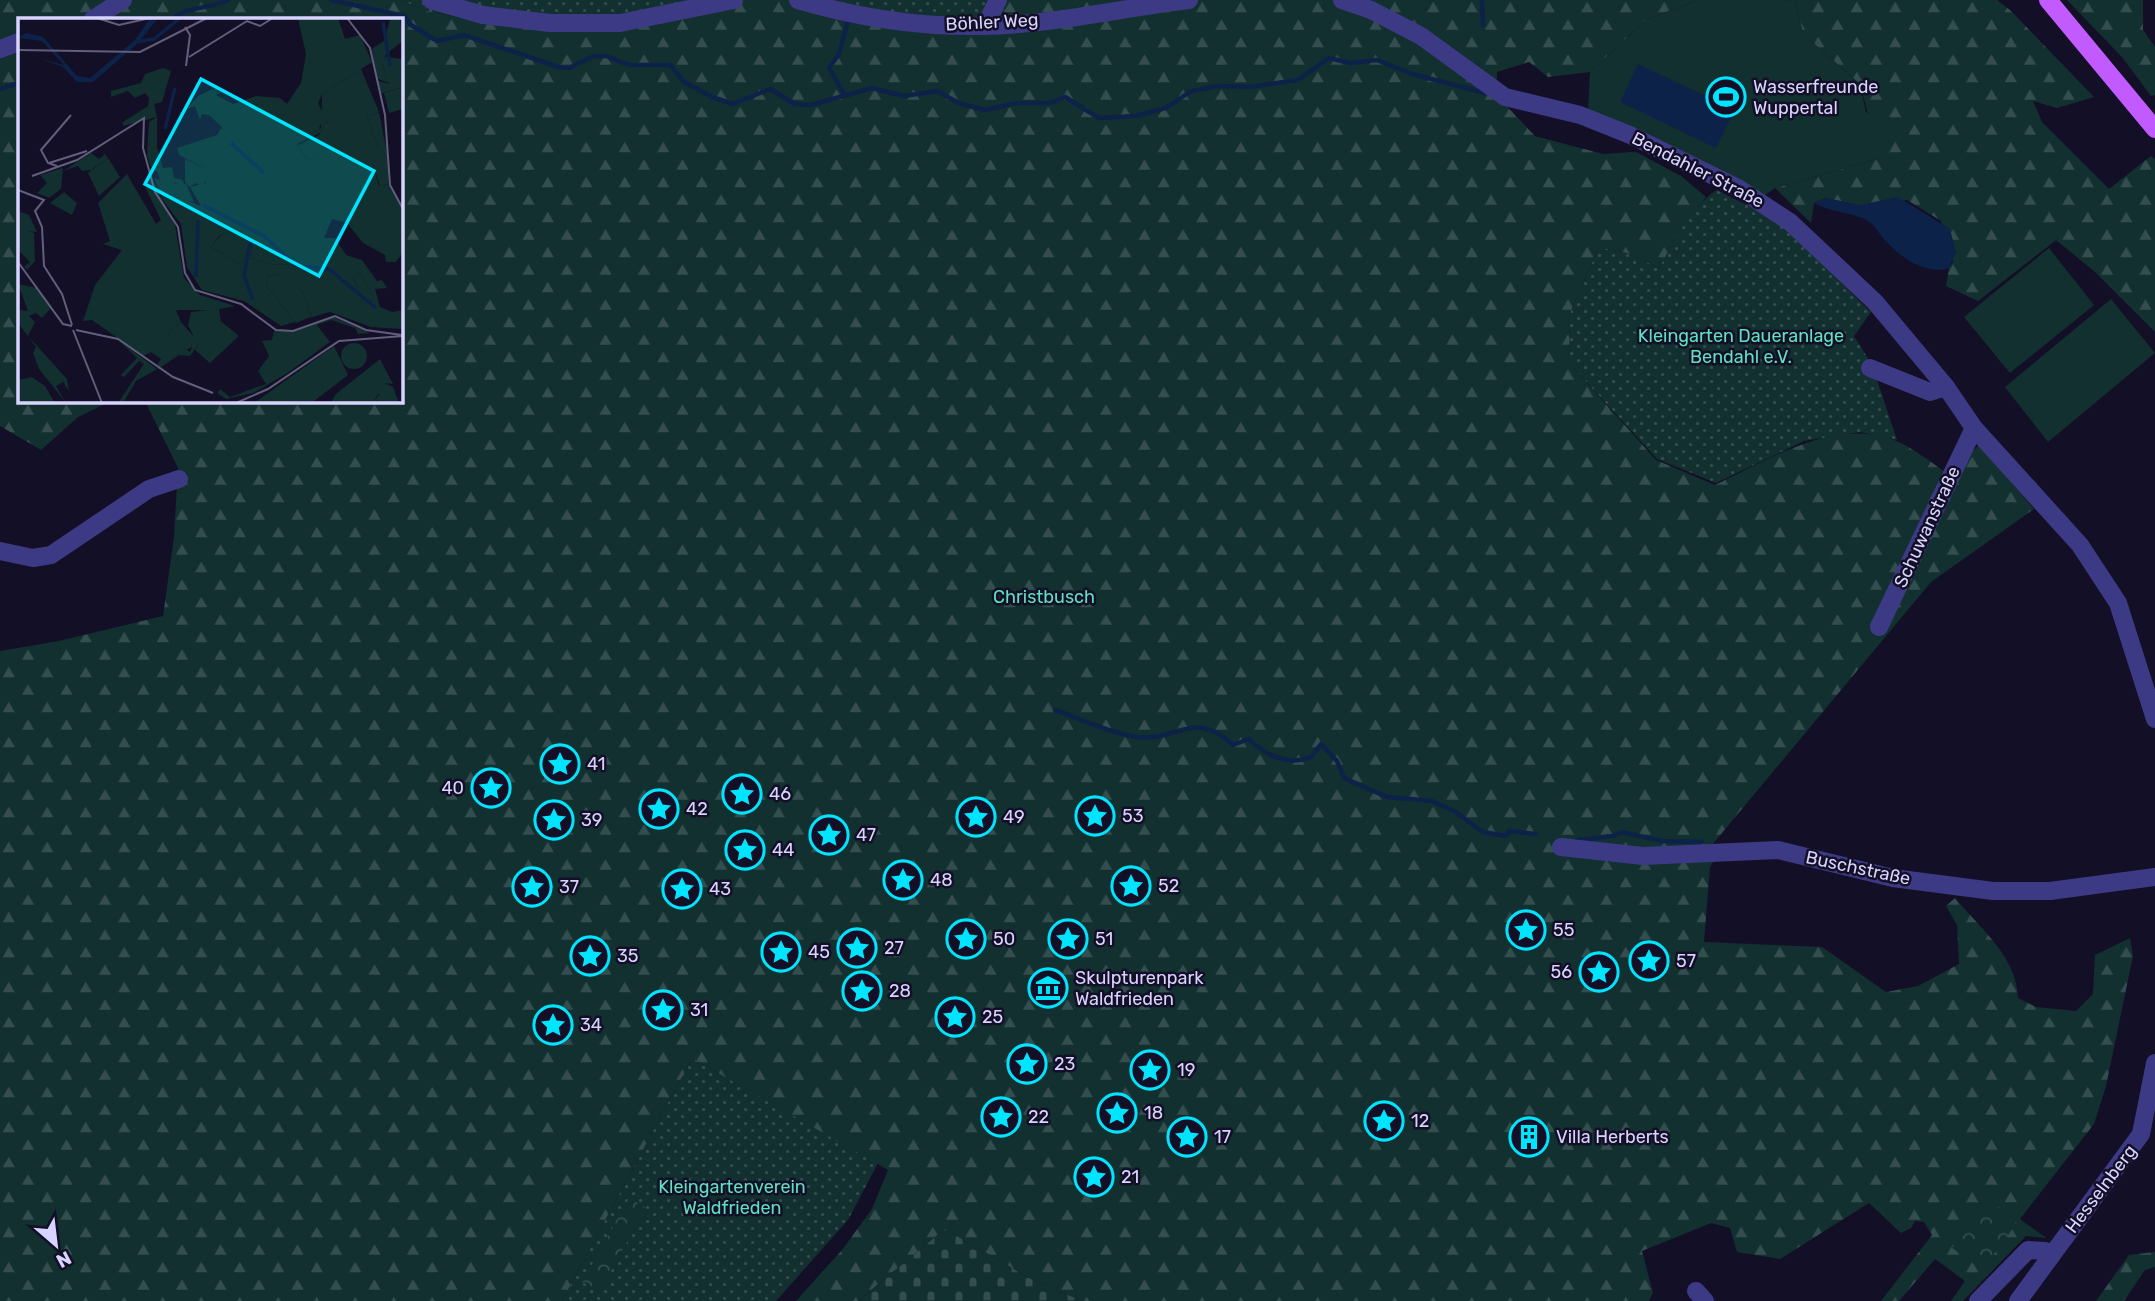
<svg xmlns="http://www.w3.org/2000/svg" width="2155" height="1301" font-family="Rubik,sans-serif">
<defs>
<pattern id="grass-dots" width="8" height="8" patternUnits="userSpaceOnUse" patternTransform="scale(1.75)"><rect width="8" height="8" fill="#12302f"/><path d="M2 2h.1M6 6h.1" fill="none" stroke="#344d4e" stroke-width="1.8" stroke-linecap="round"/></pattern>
<pattern id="forest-firs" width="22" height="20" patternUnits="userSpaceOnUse" patternTransform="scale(1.75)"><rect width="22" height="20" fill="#12302f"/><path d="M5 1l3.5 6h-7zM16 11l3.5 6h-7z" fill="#344d4e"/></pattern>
<pattern id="cemetery-stones" width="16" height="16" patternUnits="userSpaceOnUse" patternTransform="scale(1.75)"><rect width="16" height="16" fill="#12302f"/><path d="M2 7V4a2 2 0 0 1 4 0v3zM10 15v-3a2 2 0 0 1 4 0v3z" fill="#344d4e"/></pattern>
<pattern id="park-crowns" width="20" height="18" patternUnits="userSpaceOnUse" patternTransform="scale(1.75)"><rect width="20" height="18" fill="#12302f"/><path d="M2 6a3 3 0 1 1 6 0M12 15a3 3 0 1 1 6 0" fill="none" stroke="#344d4e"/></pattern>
</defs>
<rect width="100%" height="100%" fill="#130f26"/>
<g fill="url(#grass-dots)">
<polygon points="400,0 711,0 621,17 509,26 430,12"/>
<polygon points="836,0 1008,0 998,24 835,7"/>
<path d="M1717 190 1778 221 1871 312 1854 336 1872 365 1897 440 1860 432 1804 441 1716 483 1657 459 1570 364 1569 315 1599 247 1631 254 1659 268C1674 241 1690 207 1717 190Z"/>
<polygon points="692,1058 878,1163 848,1220 776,1301 562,1301"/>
</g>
<g fill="url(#forest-firs)">
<path d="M0 0H400L430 12 509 26 621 17 711 0H836L835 6 998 24 1008 0H1699L1647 19 1590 72 1548 77 1529 62 1497 72 1496 95 1535 136 1603 154 1636 152 1681 176 1706 197 1681 229 1659 268 1631 254 1599 247 1569 315 1570 364 1656 460 1715 485C1768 460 1834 417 1894 440 1915 448 1935 466 1954 478L1962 462 1979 445 2034 509 1931 582 1712 845 1719 852 1710 867 1704 942 1822 947 1886 992 1918 986 1959 964 1957 925 1946 906 1955 898C1980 928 2017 957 2018 998L2036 1007 2076 1011 2093 994 2095 955 2130 938 2133 956 2106 1086 2094 1124 2020 1219 2046 1238 2026 1236 1963 1301H1951L1965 1281 1935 1259 1899 1301H1881L1932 1235 1924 1222 1915 1221 1911 1228 1901 1233 1869 1203 1780 1259 1737 1252 1730 1228 1711 1223 1642 1251 1653 1293 1649 1301H1082L1029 1278 945 1229 858 1301H796L842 1250 872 1209 888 1170 692 1058 562 1301H0V651L59 641 163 616 174 537 178 468 145 401H401V19H19V401H111L78 417 41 450 0 426Z"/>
<polygon points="1784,0 1997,0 2010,10 2094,97 2057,108 2033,101 2042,122 2109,189 2151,156 2155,159 2155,332 2095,272 2056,240 1978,301 1946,286 1949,268 1953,262 1941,221 1907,200 1860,206 1826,198 1814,203 1811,223 1775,188 1880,158 1860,84 1803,34 1796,3"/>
<polygon points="2067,0 2143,0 2143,30 2155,47 2155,95 2151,96 2122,57"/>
<polygon points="2155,1252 2155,1267 2145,1270 2124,1301 2096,1301 2129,1255"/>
</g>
<polygon fill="url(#cemetery-stones)" points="945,1229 1029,1278 1082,1301 858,1301"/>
<g fill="url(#park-crowns)">
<polygon points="629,1198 646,1208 600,1291 582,1282"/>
<polygon points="1990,1199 2017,1223 1982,1270 1952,1248"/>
</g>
<g fill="#12302f">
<polygon points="1699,0 1784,0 1796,3 1803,34 1860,84 1866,112 1892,131 1880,158 1775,188 1760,199 1588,111 1590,72 1647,19"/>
<polygon points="2049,248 2094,305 2010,373 1964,317"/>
<polygon points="2111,299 2155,353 2048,442 2005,387"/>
</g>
<g fill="#0c2248">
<polygon points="1638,64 1735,110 1716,148 1620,102"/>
<path d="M1898 197 1950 229 1956 252 1949 268C1926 276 1898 256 1884 239 1878 232 1873 223 1865 219 1848 212 1830 212 1814 203L1826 198 1860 205Z"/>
</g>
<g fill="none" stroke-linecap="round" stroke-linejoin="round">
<g stroke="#0c2248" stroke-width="4.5">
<polyline points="331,0 404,16 411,25 437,41 464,35 558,67 569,68 594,56 606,56 629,65 670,65 684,82 712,97 733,104 770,89 795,104 811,105 872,88 904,96 937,91 959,103 984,110 1018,103 1050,103 1065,97 1099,118 1135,116 1166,108 1191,91 1219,86 1250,87 1298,80 1329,58 1350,63 1377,60 1412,74 1485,93"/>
<polyline points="1482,0 1483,25"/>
<path d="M172 19C186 7 211 8 228 0"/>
<polyline points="0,89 19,83"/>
<polyline points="844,94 829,68 839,54 848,20"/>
<path d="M1055 710C1081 719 1110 733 1137 737 1177 742 1194 708 1233 745L1249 739C1266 756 1289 766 1311 757L1321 744 1337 761 1344 778 1387 797 1432 801 1454 811 1483 832 1506 836 1509 831 1536 834"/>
<polyline points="1577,840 1613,836 1621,832 1662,841 1702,842"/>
</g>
<g stroke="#3d3a85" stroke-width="18">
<polyline points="431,0 483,15 550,23 620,23 734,0"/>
<path d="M798 0C859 18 918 27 982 26 1051 25 1121 8 1189 0"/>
<polyline points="1342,0 1371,10 1421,36 1505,97 1580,115 1630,135 1738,188 1790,222 1875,302 1946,387 1974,428 2080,545 2118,603 2155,719"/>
<polyline points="93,19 123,0"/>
<polyline points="985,26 998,0"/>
<polyline points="0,49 19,42"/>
<polyline points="1870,368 1930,392 1946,387"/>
<polyline points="0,551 33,558 51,555 149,489 179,479"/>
<polyline points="1879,627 1974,428"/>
<polyline points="1561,847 1643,856 1778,850 1893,878 1993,891 2050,891 2155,877"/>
<polyline points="1696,1291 1705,1301"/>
<polyline points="1978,1301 2028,1250 2045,1251 2051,1256"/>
<polyline points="2018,1301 2141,1134 2155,1063"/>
</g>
<polyline stroke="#c25bff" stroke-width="18" points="2048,0 2155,129"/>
</g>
<defs>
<g id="stadium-ring" transform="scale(2.0125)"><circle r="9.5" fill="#130f26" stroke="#00e5ff" stroke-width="1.5"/><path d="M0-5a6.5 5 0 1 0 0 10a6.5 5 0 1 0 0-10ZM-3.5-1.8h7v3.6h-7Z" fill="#00e5ff"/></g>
<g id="sight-ring" transform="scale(2.0125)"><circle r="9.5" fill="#130f26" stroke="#00e5ff" stroke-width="1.5"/><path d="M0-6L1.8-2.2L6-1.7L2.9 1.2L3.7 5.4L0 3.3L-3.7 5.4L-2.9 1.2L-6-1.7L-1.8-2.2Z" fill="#00e5ff"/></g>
<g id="museum-ring" transform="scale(2.0125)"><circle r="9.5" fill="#130f26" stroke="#00e5ff" stroke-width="1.5"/><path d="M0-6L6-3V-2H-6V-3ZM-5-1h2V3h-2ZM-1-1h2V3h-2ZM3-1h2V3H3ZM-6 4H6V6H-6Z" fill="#00e5ff"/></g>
<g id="building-ring" transform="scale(2.0125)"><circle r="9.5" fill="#130f26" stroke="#00e5ff" stroke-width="1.5"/><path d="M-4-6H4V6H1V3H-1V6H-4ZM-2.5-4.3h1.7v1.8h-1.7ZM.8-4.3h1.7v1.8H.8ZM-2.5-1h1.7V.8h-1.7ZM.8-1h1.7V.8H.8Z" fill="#00e5ff"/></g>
</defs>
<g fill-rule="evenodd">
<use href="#stadium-ring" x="1726" y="97"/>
<use href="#sight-ring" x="560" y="764"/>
<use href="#sight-ring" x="491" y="788"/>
<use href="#sight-ring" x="742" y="794"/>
<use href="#sight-ring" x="659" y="809"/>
<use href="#sight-ring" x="1095" y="816"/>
<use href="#sight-ring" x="976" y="817"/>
<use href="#sight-ring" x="554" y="820"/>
<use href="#sight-ring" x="829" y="835"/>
<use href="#sight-ring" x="745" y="850"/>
<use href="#sight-ring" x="903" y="880"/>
<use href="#sight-ring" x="1131" y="886"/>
<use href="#sight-ring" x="532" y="887"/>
<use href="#sight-ring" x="682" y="889"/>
<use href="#sight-ring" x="1526" y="930"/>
<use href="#sight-ring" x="966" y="939"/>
<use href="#sight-ring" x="1068" y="939"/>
<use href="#sight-ring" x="857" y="948"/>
<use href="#sight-ring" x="781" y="952"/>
<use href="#sight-ring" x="590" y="956"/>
<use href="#sight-ring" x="1649" y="961"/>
<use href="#sight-ring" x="1599" y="972"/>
<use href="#museum-ring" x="1048" y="988"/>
<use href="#sight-ring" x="862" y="991"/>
<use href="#sight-ring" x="663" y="1010"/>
<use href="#sight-ring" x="955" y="1017"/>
<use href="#sight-ring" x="553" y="1025"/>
<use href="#sight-ring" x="1027" y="1064"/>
<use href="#sight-ring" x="1150" y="1070"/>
<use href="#sight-ring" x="1117" y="1113"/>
<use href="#sight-ring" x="1001" y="1117"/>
<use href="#sight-ring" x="1384" y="1121"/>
<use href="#sight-ring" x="1187" y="1137"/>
<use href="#building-ring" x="1529" y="1137"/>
<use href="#sight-ring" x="1094" y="1177"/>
</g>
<g text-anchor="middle" stroke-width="5" stroke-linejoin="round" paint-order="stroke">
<g font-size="18" fill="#d9d4ff" stroke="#130f26">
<text transform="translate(992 22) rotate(-3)" y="6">Böhler Weg</text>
<text transform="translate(1698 170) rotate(27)" y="6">Bendahler Straße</text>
<text transform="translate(1927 527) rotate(-65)" y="6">Schuwanstraße</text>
<text transform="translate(1858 868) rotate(12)" y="6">Buschstraße</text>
<text transform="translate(2101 1189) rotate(-53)" y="6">Hesselnberg</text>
</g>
<g font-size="18" fill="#d9d4ff" stroke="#130f26" text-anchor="start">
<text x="1753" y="93">Wasserfreunde<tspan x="1753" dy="21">Wuppertal</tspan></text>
<text x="587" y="770">41</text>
<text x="464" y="794" text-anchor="end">40</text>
<text x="769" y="800">46</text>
<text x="686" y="815">42</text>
<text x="1122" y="822">53</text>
<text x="1003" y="823">49</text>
<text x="581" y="826">39</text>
<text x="856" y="841">47</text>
<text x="772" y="856">44</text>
<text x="930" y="886">48</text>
<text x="1158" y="892">52</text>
<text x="559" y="893">37</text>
<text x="709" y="895">43</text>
<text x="1553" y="936">55</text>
<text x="993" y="945">50</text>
<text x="1095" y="945">51</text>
<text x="884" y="954">27</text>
<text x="808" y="958">45</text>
<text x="617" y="962">35</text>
<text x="1676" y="967">57</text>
<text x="1572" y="978" text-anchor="end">56</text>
<text x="1075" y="984">Skulpturenpark<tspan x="1075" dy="21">Waldfrieden</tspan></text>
<text x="889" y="997">28</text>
<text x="690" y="1016">31</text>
<text x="982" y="1023">25</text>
<text x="580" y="1031">34</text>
<text x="1054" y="1070">23</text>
<text x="1177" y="1076">19</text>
<text x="1144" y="1119">18</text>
<text x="1028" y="1123">22</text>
<text x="1411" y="1127">12</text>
<text x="1214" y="1143">17</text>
<text x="1556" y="1143">Villa Herberts</text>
<text x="1121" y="1183">21</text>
</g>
<g font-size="18" fill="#5fe0c0" stroke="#130f26">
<text x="1741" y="342">Kleingarten Daueranlage<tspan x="1741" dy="21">Bendahl e.V.</tspan></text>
<text x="1044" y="603">Christbusch</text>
<text x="732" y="1193">Kleingartenverein<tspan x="732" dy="21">Waldfrieden</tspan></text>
</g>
</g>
<g transform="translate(18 18)">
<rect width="385" height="385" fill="#130f26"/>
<path d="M361 94 371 145 370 166 362 168 355 146V130L360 128 349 98ZM309 103 320 123 290 143 280 127 301 117ZM73 135 81 141 87 136 90 140 73 152 64 153 60 148 45 153ZM167 141 187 150 190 161 183 169 179 165 171 169 167 164ZM7 211 16 215 17 243 9 252 6 249 12 244 0 232V212ZM221 213 234 221 223 247 193 229 203 217ZM235 223 261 234 273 246 254 247 232 240ZM342 255 356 279 353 285 344 280 335 259ZM264 256 285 274 294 298 278 305 250 270 249 258ZM189 292 221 318 192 345 177 332 181 326 168 332 149 316 163 304 176 319 170 307 173 294ZM362 341 375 366 367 365 355 385H313L318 376ZM14 359 27 368 37 385H0V362Z" fill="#12302f"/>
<path d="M372 0H382L385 23 368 36 365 49 371 65 358 60 354 31 367 22ZM343 51 361 94 349 98 360 128 356 130 355 146 361 168 370 166 385 192V234L378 244H368L367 237 345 225 329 205 314 201 306 220H317L328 237 344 242 359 263 364 262 369 270 357 271 362 289 374 294 385 292V311L353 309 312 294 263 308 226 283 184 272 169 249 163 206 146 184 136 160 142 162 139 153H134L129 138 131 104 139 99V129L145 150 154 149 156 160 165 162 166 167 156 165 157 178 183 188 172 169 188 165 187 150 161 137 159 130 199 117 204 109 191 97 184 96 182 102 177 88 169 91 180 78 201 68 199 74 206 72 198 77 215 86 238 78 262 80 254 91 278 118 303 110 304 76ZM309 103 319 123 290 143 279 126 302 115ZM222 213 234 221 223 247 193 229 202 217ZM235 224 261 234 272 246 254 247 232 240ZM342 255 356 279 353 285 344 280 335 259ZM263 256 285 274 294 298 278 305 250 270 249 258ZM130 153 157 207 166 260 182 277 217 288 201 291 203 304 189 292H158L163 304 149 316 172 334 177 323 181 326 172 338 161 337 143 349 139 347 143 341 133 334 125 338 74 302 65 303 77 267 104 232 85 226 92 223 80 185 109 156 138 206 143 202 128 171ZM0 193 11 197 19 214 0 212ZM0 266 19 270 33 290 24 300 18 295 11 298 17 304 10 318 49 361 51 373 45 364 38 368 48 385 21 351 15 335 18 329 0 305 1 292 10 293ZM315 299 352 315 340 316 337 310 313 302 299 307 312 324 268 356 235 375 208 381 199 375 202 371 212 379 248 366 240 353 251 338 244 323 254 322 256 313H276ZM101 323 139 351 118 363 105 385H100L126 346 121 343 106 359 103 357 119 340ZM316 328 330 357 296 383 236 385Z" fill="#12302f" fill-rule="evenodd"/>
<path d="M280 0H320L327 21 342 17 354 44 304 76 300 85 306 98 300 113 277 118 253 91 262 80 269 86 283 65 288 36Z" fill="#12302f"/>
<path d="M367 39 385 41V69L362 76 358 62 371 66 365 49ZM145 50 153 53 144 84 136 86 139 99 105 108V104L130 88 131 80 127 75 117 80 110 73 93 79V73L123 65 127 56ZM90 140 102 159 81 178 70 155ZM45 150 43 171 31 180 19 175 29 165 22 157ZM46 174 59 185 54 197 32 185ZM367 365 375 369 381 385H355L361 377 356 368Z" fill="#12302f"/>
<path d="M385 69V91L371 95 366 75ZM154 166H168L176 184 159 183ZM96 292a9 9 0 1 1 18 0a9 9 0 1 1-18 0ZM112 310a11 11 0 1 1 22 0a11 11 0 1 1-22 0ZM323 338a13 13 0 1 1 26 0a13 13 0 1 1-26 0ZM292 360a9 9 0 1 1 18 0a9 9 0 1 1-18 0Z" fill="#12302f"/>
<path d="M140 0 120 25 75 64H59L45 49 20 40 46 47 24 23 0 20 8 15 25 19 59 58 72 60 116 23 131 2Z" fill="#0c2248"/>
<path fill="none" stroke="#0c2248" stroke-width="3.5" d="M365 4 372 48M117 24 136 21 162 0M147 111 157 70M213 125 246 155M185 187 246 218 279 248 311 251 358 290M233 221 226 257 235 282M178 259 180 202"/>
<path fill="none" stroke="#625e7d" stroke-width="2" d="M79 0 101 7 132 0M329 0 352 30 367 97 372 167 385 191M167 9 172 17 168 48M0 32 122 34 189 0M171 39 229 3 242 8 255 0M31 145 69 133M39 148 30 145 23 132 53 97M14 158 59 142 126 100 125 130 137 174 160 209 167 255 177 272 223 286 258 312 275 313 317 298 348 312 384 317M0 172 26 182 17 193 24 209 26 248 44 276 54 307M0 244 45 306 54 308M55 312 84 385M58 312 100 321 155 359 195 375M218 385 250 371 321 323 385 318"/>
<path fill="#00e5ff" fill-opacity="0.15" stroke="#00e5ff" stroke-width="3.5" d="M183 61 356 153 301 258 127 166Z"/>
<rect width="385" height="385" fill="none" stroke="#d9d4ff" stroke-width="3.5"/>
</g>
<g transform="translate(56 1245) rotate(152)" stroke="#130f26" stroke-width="5" paint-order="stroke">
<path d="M0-5L12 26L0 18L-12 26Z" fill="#d9d4ff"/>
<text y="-10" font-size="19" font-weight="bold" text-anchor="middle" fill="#d9d4ff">N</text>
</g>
</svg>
